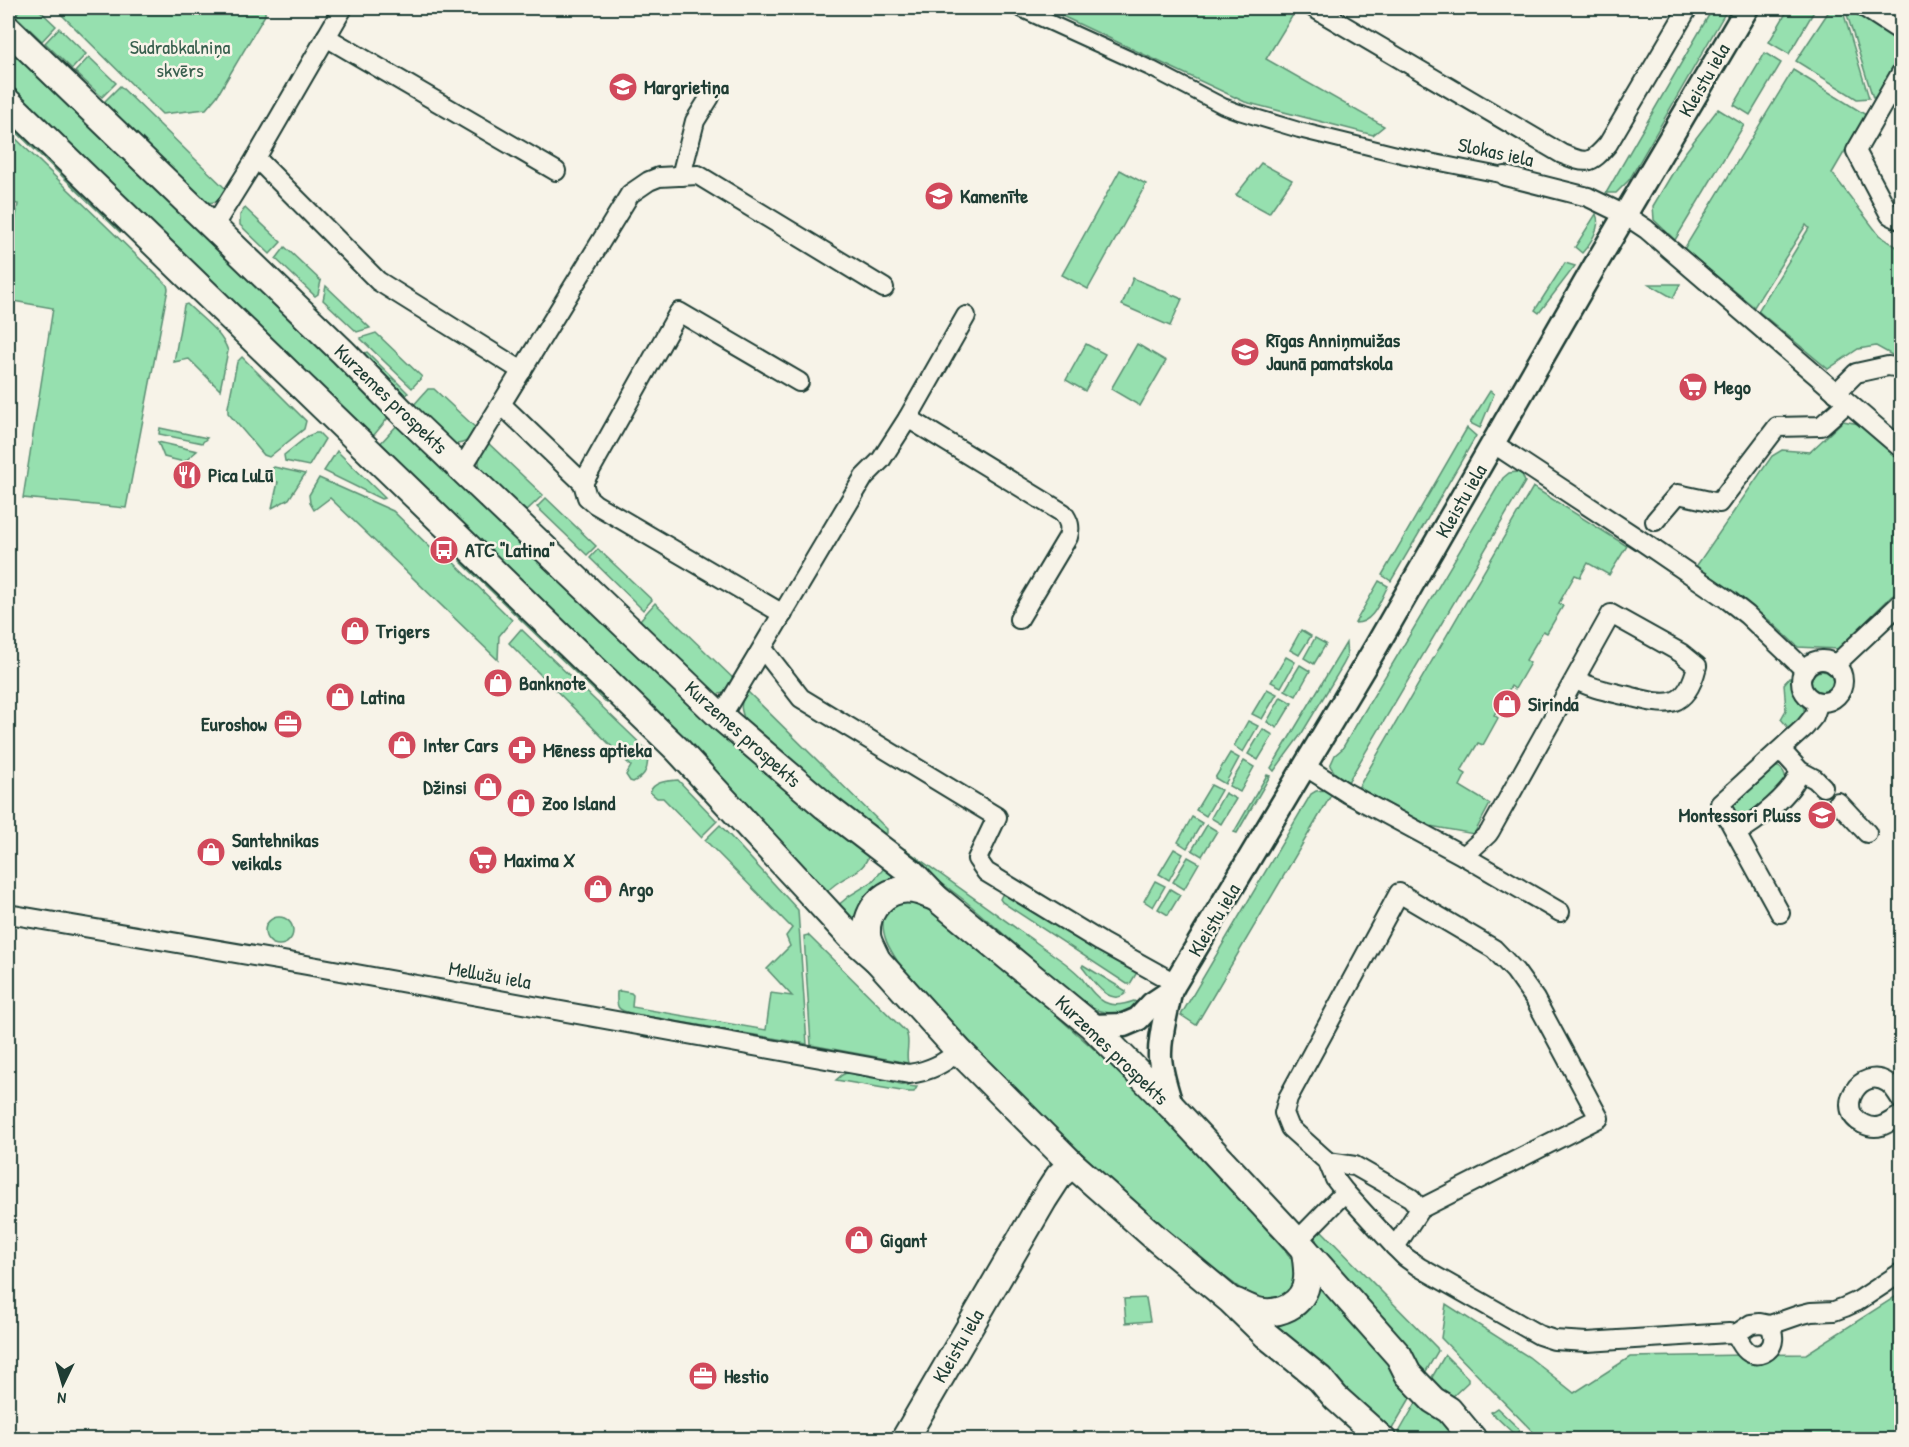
<svg xmlns="http://www.w3.org/2000/svg" width="1909" height="1447" font-family="'Patrick Hand',sans-serif">
<rect width="100%" height="100%" fill="#f7f3e8"/>
<filter id="ink" filterUnits="userSpaceOnUse"><feTurbulence type="fractalNoise" baseFrequency=".0167" numOctaves="2"/><feDisplacementMap in="SourceGraphic" scale="12" xChannelSelector="R" yChannelSelector="G"/><feConvolveMatrix kernelMatrix="1 2 1 2 8 2 1 2 1" color-interpolation-filters="sRGB"/></filter>
<g filter="url(#ink)">
<g fill="#96e0af" stroke="#5a8e72" stroke-width="1.5">
<polygon points="22,8 37,8 56,26 42,41 15,15"/>
<polygon points="58,8 265,8 265,15 217,96 206,109 162,114 60,13"/>
<polygon points="1045,8 1293,8 1296,10 1266,59 1384,126 1373,135 1245,102"/>
<polygon points="1713,8 1728,8 1629,180 1616,193 1606,193"/>
<polygon points="1789,8 1816,8 1789,54 1769,42"/>
<polygon points="1831,8 1842,8 1869,98 1857,99 1796,61"/>
<polygon points="1845,8 1849,8 1898,38 1901,54 1876,97 1873,98"/>
<polygon points="59,28 86,54 72,69 45,43"/>
<polygon points="8,42 392,413 370,440 8,89"/>
<polygon points="1765,53 1781,63 1750,115 1734,105"/>
<polygon points="89,57 116,83 102,97 75,72"/>
<polygon points="1793,70 1866,115 1832,173 1879,235 1901,250 1901,360 1876,346 1858,349 1828,369 1758,311 1809,228 1806,225 1754,307 1684,249"/>
<path d="M120 86 228 191C221 200 214 205 202 202L101 105Z"/>
<polygon points="1718,109 1744,125 1675,240 1654,220 1653,206 1684,154"/>
<polygon points="8,114 81,185 122,231 120,232 8,124"/>
<polygon points="8,131 167,285 168,289 126,508 23,498 53,308 8,300 8,267 18,204 8,202"/>
<polygon points="1261,163 1292,180 1269,213 1236,195"/>
<polygon points="1120,170 1146,184 1088,289 1062,275"/>
<polygon points="245,208 281,242 270,254 240,225 240,215"/>
<path d="M1596 214C1602 227 1590 244 1582 253L1575 247Z"/>
<polygon points="285,247 321,281 318,294 315,296 276,259"/>
<polygon points="1565,263 1575,266 1539,313 1535,310"/>
<polygon points="1133,278 1182,299 1170,326 1122,305"/>
<polygon points="1649,284 1680,284 1673,298"/>
<polygon points="326,286 370,328 357,332 323,300"/>
<path d="M187 304C201 318 222 332 228 351L220 390 189 359 174 362 184 305Z"/>
<polygon points="376,333 422,377 412,388 360,338"/>
<polygon points="1086,344 1105,354 1085,391 1066,380"/>
<polygon points="1137,344 1166,361 1140,406 1111,389"/>
<polygon points="367,352 408,393 404,398 364,353"/>
<polygon points="242,357 306,421 304,429 269,457 264,455 228,413 228,407 237,362"/>
<path d="M428 389H434L478 430C470 439 465 445 453 444L412 407Z"/>
<polygon points="1490,391 1494,394 1480,428 1470,423"/>
<path d="M401 421 870 852C864 871 855 871 840 881 834 885 829 889 825 894L377 447Z"/>
<polygon points="1843,421 1859,424 1901,461 1901,587 1838,649 1798,647 1769,620 1695,568 1772,456 1782,450 1810,452"/>
<polygon points="160,428 207,438 202,443 159,434"/>
<polygon points="1467,428 1476,436 1391,581 1382,575"/>
<polygon points="315,433 319,433 325,439 309,466 285,461 284,455 308,436"/>
<polygon points="158,442 197,451 184,462 164,457"/>
<path d="M487 442 543 495 526 511C511 500 477 481 479 460 480 453 484 448 487 442Z"/>
<polygon points="337,451 385,498 381,499 324,471"/>
<polygon points="274,467 305,474 289,499 272,508 278,482 261,479"/>
<polygon points="1517,472 1522,474 1525,482 1348,782 1335,773 1330,766 1335,755 1342,749 1503,478 1509,473"/>
<polygon points="319,478 393,511 441,558 445,554 512,620 499,636 498,660 330,498 314,510 310,503 309,495"/>
<polygon points="1533,487 1627,546 1609,575 1588,563 1580,577 1575,575 1559,603 1563,606 1547,633 1543,631 1526,660 1530,663 1515,689 1511,686 1494,715 1498,718 1483,745 1478,743 1461,771 1466,774 1460,786 1490,804 1474,834 1430,826 1358,788"/>
<polygon points="546,498 596,546 587,555 537,507"/>
<polygon points="598,549 652,600 643,610 590,558"/>
<polygon points="461,560 486,578 580,668 609,702 607,703 460,561"/>
<path d="M1379 581 1388 586C1380 600 1374 623 1355 623Z"/>
<path d="M655 603 736 681C730 690 726 695 714 694L677 663 640 620Z"/>
<path d="M521 629 648 751C648 766 648 775 633 782L630 781 626 775 631 766 509 643Z"/>
<polygon points="1301,630 1311,636 1299,655 1290,650"/>
<polygon points="1315,638 1326,644 1314,664 1304,658"/>
<polygon points="1346,643 1347,657 1343,665 1302,733 1274,771 1271,768"/>
<polygon points="1286,657 1295,662 1281,687 1271,682"/>
<polygon points="1300,665 1310,671 1296,696 1285,690"/>
<circle cx="1822" cy="682" r="11"/>
<polygon points="1789,678 1791,678 1793,693 1804,708 1804,711 1802,718 1790,730 1781,719 1786,710 1784,684"/>
<polygon points="1267,689 1277,694 1262,719 1252,714"/>
<path d="M747 691 887 829V833L884 839 747 725C741 711 738 705 747 691Z"/>
<polygon points="1281,697 1292,703 1277,728 1267,722"/>
<polygon points="1248,721 1258,726 1243,752 1234,746"/>
<polygon points="1263,729 1273,735 1258,760 1248,754"/>
<polygon points="1230,753 1239,758 1225,784 1215,778"/>
<polygon points="1244,761 1254,767 1240,792 1229,786"/>
<path d="M1773 767H1779C1801 784 1759 807 1746 817 1737 815 1734 812 1731 803Z"/>
<polygon points="1267,775 1270,776 1237,833 1234,832"/>
<path d="M678 780 717 821 701 837 663 798H657L650 792C654 781 668 781 678 780Z"/>
<polygon points="1211,785 1221,790 1206,816 1196,810"/>
<polygon points="1326,790 1333,792 1196,1025 1181,1015 1311,794 1316,791"/>
<polygon points="1225,793 1236,799 1221,824 1211,818"/>
<polygon points="1192,817 1202,823 1187,848 1178,842"/>
<path d="M720 825 798 910 807 1044 634 1014C618 1010 616 1010 617 992L620 991 631 993 633 995 632 1007 766 1030 771 993 792 996 767 969 790 946 786 936 792 928 705 840Z"/>
<polygon points="1207,825 1217,831 1202,856 1192,850"/>
<path d="M901 849H905L1065 963C1070 967 1076 972 1080 976 1097 998 1104 1012 1134 1001L1138 1003C1122 1018 1104 1015 1086 1005L964 900 898 850Z"/>
<polygon points="1174,849 1183,854 1169,880 1159,874"/>
<polygon points="1188,857 1199,863 1184,889 1173,882"/>
<polygon points="887,865 903,876 856,926 836,907 849,896 872,882"/>
<polygon points="1155,881 1165,886 1153,907 1144,901"/>
<polygon points="1005,889 1139,969 1130,984 1127,984 1002,902 1000,899"/>
<polygon points="1170,889 1180,895 1168,915 1158,909"/>
<path d="M901 902H910L922 904 931 911 1020 983 1105 1059 1208 1163 1284 1249C1297 1265 1298 1269 1294 1290L1274 1303 1250 1296 1189 1249 1090 1161 1021 1094 956 1027 898 962C889 948 882 937 883 920L893 906Z"/>
<circle cx="279" cy="931" r="14"/>
<path d="M808 935 906 1032C911 1042 905 1053 908 1063L811 1045 804 936Z"/>
<path d="M1083 965 1126 991V993C1109 1008 1092 979 1082 967Z"/>
<path d="M848 1072C872 1072 894 1086 917 1087L914 1092H907L836 1080 842 1075Z"/>
<polygon points="1320,1229 1437,1348 1438,1351 1425,1373 1317,1244 1315,1235"/>
<polygon points="1318,1281 1416,1388 1392,1429 1272,1325"/>
<polygon points="1901,1293 1901,1439 1540,1439 1441,1338 1446,1304 1529,1357 1574,1393 1630,1357 1806,1354"/>
<polygon points="1146,1298 1150,1321 1126,1323 1124,1299"/>
<polygon points="1445,1355 1468,1378 1468,1382 1451,1398 1448,1397 1431,1379"/>
<polygon points="1421,1394 1461,1440 1404,1439 1398,1434"/>
<polygon points="1497,1408 1518,1428 1519,1431 1515,1435 1491,1412"/>
</g>
<g fill="none" stroke-linecap="round" stroke-linejoin="round">
<g stroke="#1f3d34" stroke-width="18">
<polyline id="pedestrian" points="1018,8 1152,69 1223,106 1239,112 1299,130 1405,156 1505,176"/>
</g>
<g stroke="#1f3d34" stroke-width="22">
<g id="minor">
<path d="M1314 8 1562 154C1587 164 1590 165 1608 144L1688 8"/>
<polyline points="1865,8 1902,32"/>
<polyline points="326,37 556,171"/>
<polyline points="1902,71 1856,151 1890,215 1902,221"/>
<polyline points="256,158 378,281 522,371"/>
<polyline points="681,176 695,121 710,97"/>
<polyline points="1505,176 1588,197 1625,215 1646,229 1902,449"/>
<polyline points="213,227 256,158 343,8"/>
<polyline points="1836,393 1856,373 1888,366 1901,368"/>
<polyline points="502,405 583,483 587,497 595,504 783,614"/>
<polyline points="908,418 966,316"/>
<polyline points="1494,444 1640,540 1728,600 1747,615 1805,670"/>
<polyline points="462,468 630,194 649,181 659,177 698,175 884,288"/>
<polyline points="583,483 679,312 799,382"/>
<polyline points="1655,521 1678,494 1719,503 1777,427 1821,426 1847,403"/>
<polyline points="763,649 801,698 997,817 977,859 986,872 1101,942 1175,983"/>
<circle cx="1822" cy="681" r="21"/>
<polyline points="1835,665 1902,602"/>
<path d="M721 717 864 477 881 460 908 418 1063 513C1069 521 1071 527 1068 537L1019 619"/>
<polyline points="1781,750 1800,771 1815,779 1823,787"/>
<polyline points="1306,767 1347,793 1464,856 1560,912"/>
<polyline points="1838,802 1867,833"/>
<path d="M1736 833C1756 822 1793 794 1800 771"/>
<path d="M1464 856 1488 834 1490 831 1611 614 1681 653 1697 666C1685 715 1662 704 1624 695 1607 691 1590 688 1575 679"/>
<polyline points="1780,913 1720,804 1805,727 1814,716 1819,702"/>
<path d="M8 914 301 964 909 1074C930 1071 943 1064 959 1051"/>
<path d="M1902 1101C1898 1095 1894 1087 1888 1083 1861 1064 1833 1110 1863 1124 1869 1127 1875 1128 1881 1126 1888 1124 1895 1118 1902 1115"/>
<polyline points="1328,1162 1355,1166 1411,1198 1420,1209"/>
<polyline points="1345,1192 1335,1179 1328,1162 1290,1128 1284,1113 1288,1098 1399,893 1494,949 1515,971 1535,999 1599,1118 1420,1209 1395,1247"/>
<polyline points="1297,1241 1345,1192 1395,1247 1405,1257 1419,1267 1539,1335 1554,1340 1587,1342 1729,1333 1736,1334 1751,1324 1760,1323 1770,1325 1799,1315 1811,1312 1834,1311 1845,1307 1858,1301 1902,1272"/>
<path d="M1736 1334C1739 1340 1742 1347 1747 1351 1757 1359 1772 1352 1773 1340 1774 1335 1772 1330 1770 1325"/>
</g>
</g>
<g stroke="#1f3d34" stroke-width="27">
<g id="tertiary">
<path d="M1170 992C1167 1013 1159 1035 1160 1057 1161 1074 1167 1091 1172 1107"/>
<polyline points="1092,1026 1124,1025 1138,1019 1152,1004 1170,992 1175,983 1376,647 1593,269 1747,8"/>
</g>
</g>
<g stroke="#1f3d34" stroke-width="30">
<g id="secondary">
<polyline points="8,29 343,352 402,412 721,717 825,806 911,872 935,897 1092,1026 1172,1107 1297,1241 1399,1356 1408,1374 1433,1400 1449,1410 1474,1440"/>
<polyline points="8,102 678,750 850,936 877,960 959,1051 1072,1164 1158,1240 1230,1300 1266,1335 1320,1379 1336,1398 1383,1440"/>
<path d="M877 960C874 952 867 942 867 934 865 909 887 886 913 890 920 891 928 895 935 897"/>
<path d="M1236 1302C1242 1305 1248 1308 1254 1310 1277 1317 1305 1306 1307 1279 1308 1270 1306 1260 1305 1251"/>
<polyline points="904,1440 1044,1199 1059,1176 1072,1164"/>
</g>
</g>
<use href="#pedestrian" stroke="#f7f3e8" stroke-width="14"/>
<use href="#minor" stroke="#f7f3e8" stroke-width="18"/>
<use href="#tertiary" stroke="#f7f3e8" stroke-width="22"/>
<use href="#secondary" stroke="#f7f3e8" stroke-width="26"/>
</g>
</g>
<defs>
<g id="school-disc" transform="scale(1.5)"><circle r="9.5" fill="#d1495b" stroke="#f7f3e8"/><path d="M0-5L7-2L0 1L-7-2ZM-4 1L0 2.5L4 1V4Q0 6-4 4Z" fill="#fff"/></g>
<g id="supermarket-disc" transform="scale(1.5)"><circle r="9.5" fill="#d1495b" stroke="#f7f3e8"/><path d="M-6-5.5h2.5l.6 2H6L4.5 2H-2.5L-4.4-4H-6ZM-1.5 3.2a1.3 1.3 0 1 0 .1 0ZM3 3.2a1.3 1.3 0 1 0 .1 0Z" fill="#fff"/></g>
<g id="restaurant-disc" transform="scale(1.5)"><circle r="9.5" fill="#d1495b" stroke="#f7f3e8"/><path d="M-5-6h1v4h1v-4h1v4h1v-4h1v5L-1.5 .5V6h-2V.5L-5-1ZM5-6V6H3V1.5H1.5Q1.5-4 5-6Z" fill="#fff"/></g>
<g id="bus-disc" transform="scale(1.5)"><circle r="9.5" fill="#d1495b" stroke="#f7f3e8"/><path d="M-5-6H5V4H4V6H2V4H-2V6H-4V4H-5ZM-3.5-4V0h7V-4ZM-3.5 1.2v1.5H-2V1.2ZM2 1.2v1.5H3.5V1.2Z" fill="#fff"/></g>
<g id="shop-disc" transform="scale(1.5)"><circle r="9.5" fill="#d1495b" stroke="#f7f3e8"/><path d="M-5-2.5h2.3a2.7 3.5 0 0 1 5.4 0H5L5.5 6h-11ZM-1.5-2.5h3a1.5 2.3 0 0 0-3 0Z" fill="#fff"/></g>
<g id="office-disc" transform="scale(1.5)"><circle r="9.5" fill="#d1495b" stroke="#f7f3e8"/><path d="M-6-3h4V-5.5h4V-3h4V5H-6ZM-1-4.5V-3h2v-1.5ZM-6 0V1H6V0Z" fill="#fff"/></g>
<g id="pharmacy-disc" transform="scale(1.5)"><circle r="9.5" fill="#d1495b" stroke="#f7f3e8"/><path d="M-2-6h4v4h4v4h-4v4h-4v-4h-4v-4h4Z" fill="#fff"/></g>
</defs>
<g fill-rule="evenodd">
<use href="#school-disc" x="623" y="87"/>
<use href="#school-disc" x="939" y="196"/>
<use href="#school-disc" x="1245" y="352"/>
<use href="#supermarket-disc" x="1693" y="387"/>
<use href="#restaurant-disc" x="187" y="475"/>
<use href="#bus-disc" x="444" y="550"/>
<use href="#shop-disc" x="355" y="631"/>
<use href="#shop-disc" x="498" y="683"/>
<use href="#shop-disc" x="340" y="697"/>
<use href="#shop-disc" x="1507" y="704"/>
<use href="#office-disc" x="288" y="724"/>
<use href="#shop-disc" x="402" y="745"/>
<use href="#pharmacy-disc" x="522" y="750"/>
<use href="#shop-disc" x="488" y="787"/>
<use href="#shop-disc" x="521" y="803"/>
<use href="#school-disc" x="1822" y="815"/>
<use href="#shop-disc" x="211" y="852"/>
<use href="#supermarket-disc" x="483" y="860"/>
<use href="#shop-disc" x="598" y="889"/>
<use href="#shop-disc" x="859" y="1240"/>
<use href="#office-disc" x="703" y="1376"/>
</g>
<g text-anchor="middle" stroke-width="5" stroke-linejoin="round" paint-order="stroke">
<g font-size="20" fill="#375e4d" stroke="#f7f3e8">
<text x="180" y="54">Sudrabkalniņa<tspan x="180" dy="23">skvērs</tspan></text>
</g>
<g font-size="20" fill="#1f3d34" stroke="#f7f3e8">
<text transform="translate(1704 80) rotate(-60)" y="7">Kleistu iela</text>
<text transform="translate(1496 152) rotate(12)" y="7">Slokas iela</text>
<text transform="translate(391 399) rotate(44)" y="7">Kurzemes prospekts</text>
<text transform="translate(1461 501) rotate(-60)" y="7">Kleistu iela</text>
<text transform="translate(743 734) rotate(42)" y="7">Kurzemes prospekts</text>
<text transform="translate(1214 920) rotate(-59)" y="7">Kleistu iela</text>
<text transform="translate(490 975) rotate(10)" y="7">Mellužu iela</text>
<text transform="translate(1112 1050) rotate(44)" y="7">Kurzemes prospekts</text>
<text transform="translate(958 1346) rotate(-60)" y="7">Kleistu iela</text>
</g>
<g font-size="20" font-weight="bold" fill="#1f3d34" stroke="#f7f3e8" text-anchor="start">
<text x="644" y="94">Margrietiņa</text>
<text x="960" y="203">Kamenīte</text>
<text x="1266" y="347">Rīgas Anniņmuižas<tspan x="1266" dy="23">Jaunā pamatskola</tspan></text>
<text x="1714" y="394">Mego</text>
<text x="208" y="482">Pica LuLū</text>
<text x="465" y="557">ATC "Latina"</text>
<text x="376" y="638">Trigers</text>
<text x="519" y="690">Banknote</text>
<text x="361" y="704">Latina</text>
<text x="1528" y="711">Sirinda</text>
<text x="267" y="731" text-anchor="end">Euroshow</text>
<text x="423" y="752">Inter Cars</text>
<text x="543" y="757">Mēness aptieka</text>
<text x="467" y="794" text-anchor="end">Džinsi</text>
<text x="542" y="810">Zoo Island</text>
<text x="1801" y="822" text-anchor="end">Montessori Pluss</text>
<text x="232" y="847">Santehnikas<tspan x="232" dy="23">veikals</tspan></text>
<text x="504" y="867">Maxima X</text>
<text x="619" y="896">Argo</text>
<text x="880" y="1247">Gigant</text>
<text x="724" y="1383">Hestio</text>
</g>
</g>
<rect width="1909" height="1447" fill="none" stroke="#f7f3e8" stroke-width="30"/>
<rect x="15" y="15" width="1879" height="1417" fill="none" stroke="#1f3d34" stroke-width="2" filter="url(#ink)"/>
<g transform="translate(63 1384) rotate(185)" stroke="#f7f3e8" stroke-width="4.5" paint-order="stroke">
<path d="M0-4.5L10 22L0 15L-10 22Z" fill="#1f3d34"/>
<text y="-9" font-size="16" font-weight="bold" text-anchor="middle" fill="#1f3d34">N</text>
</g>
</svg>
